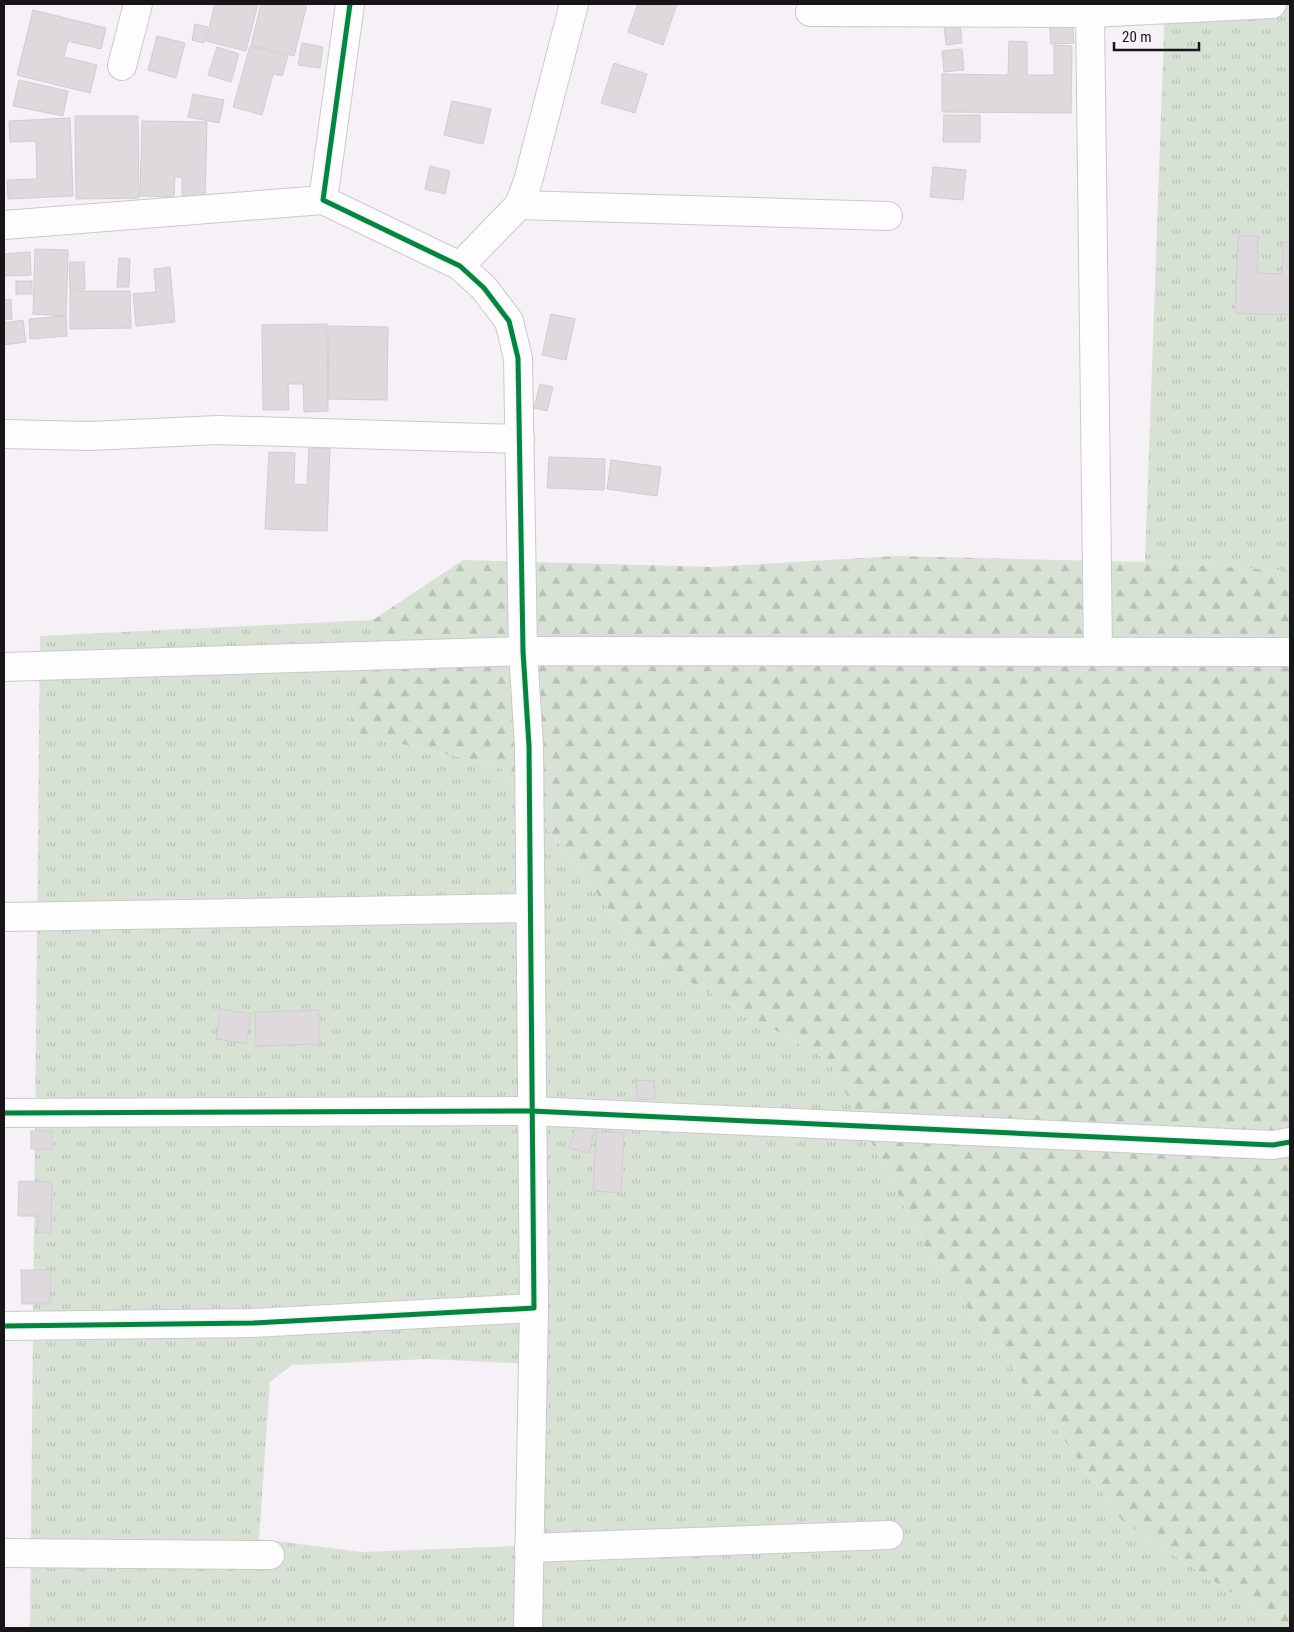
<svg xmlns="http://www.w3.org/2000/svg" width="1294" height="1632" font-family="'Roboto Condensed',sans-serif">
<defs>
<pattern id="grass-tufts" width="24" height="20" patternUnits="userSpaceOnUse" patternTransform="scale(1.25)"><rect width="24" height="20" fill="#d7e2d4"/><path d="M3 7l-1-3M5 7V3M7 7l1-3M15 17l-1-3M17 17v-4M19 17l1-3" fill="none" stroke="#b8c1b5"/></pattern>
<pattern id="forest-firs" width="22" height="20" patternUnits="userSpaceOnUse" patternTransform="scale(1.25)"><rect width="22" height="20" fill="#d7e2d4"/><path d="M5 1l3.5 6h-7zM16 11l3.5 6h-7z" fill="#b8c1b5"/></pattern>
</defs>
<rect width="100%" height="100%" fill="#f5f1f6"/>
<g fill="url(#grass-tufts)" fill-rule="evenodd">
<polygon points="1165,4 1290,4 1290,571 1145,562"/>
<path d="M373 620 349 732 499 766 644 955 829 1061 930 1255 1124 1523 1286 1628H30L40 636ZM429 1359 532 1364 517 1546 362 1552 259 1539 270 1382 292 1365Z"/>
</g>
<polygon fill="url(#forest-firs)" points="896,556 1145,562 1290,571 1290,1628 1286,1628 1124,1523 930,1255 829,1061 644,955 499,766 349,732 373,620 463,560 713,567"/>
<g fill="#ddd9dd" stroke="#d0cdd1">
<polygon points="215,4 258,4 246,51 206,41"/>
<polygon points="261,4 307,4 294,56 251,45"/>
<polygon points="638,4 677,4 663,45 628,32"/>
<polygon points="33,10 106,28 101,49 68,41 64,57 97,65 90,93 17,75"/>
<polygon points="1072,16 1074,43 1051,44 1049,17"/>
<polygon points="960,23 962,43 946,45 944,25"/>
<polygon points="195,24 208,27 204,43 192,40"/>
<polygon points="157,36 185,43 176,78 148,70"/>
<polygon points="1009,41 1027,42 1027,75 1054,75 1054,45 1072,46 1071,113 942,112 942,74 1008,75"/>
<polygon points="302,43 323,47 320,68 298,65"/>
<polygon points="250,46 288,56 282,76 273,74 262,115 233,107"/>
<polygon points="217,47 239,54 231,82 208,75"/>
<polygon points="962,49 964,70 944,72 942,51"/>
<polygon points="614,63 647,74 635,113 601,103"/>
<polygon points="19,80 68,91 63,116 13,106"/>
<polygon points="193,94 224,100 219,123 188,117"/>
<polygon points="452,101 491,109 483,144 444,135"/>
<polygon points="944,115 980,115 980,142 943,142"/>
<polygon points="75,116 138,116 139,198 76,199"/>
<polygon points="70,118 73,196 8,199 7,180 37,179 36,141 10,142 9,121"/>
<polygon points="142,121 207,122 205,199 182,198 182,177 175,177 174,197 140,196"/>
<polygon points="430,166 450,171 445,194 425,189"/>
<polygon points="933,167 966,170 963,200 930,197"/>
<polygon points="1238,236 1258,236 1257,273 1282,274 1283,242 1290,242 1290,315 1235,313"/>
<polygon points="35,249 68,250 66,316 33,314"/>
<polygon points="30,252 31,275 4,276 4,254"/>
<polygon points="119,258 130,259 129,287 117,287"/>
<polygon points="69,262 84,262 85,289 70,290"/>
<polygon points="170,267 175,322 136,326 133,294 156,292 154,269"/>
<rect x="16" y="281" width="16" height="13"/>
<polygon points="70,291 130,291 131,328 70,329"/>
<polygon points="11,299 12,319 4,319 4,300"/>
<polygon points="551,314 575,319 566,360 542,355"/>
<polygon points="66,316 67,336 30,339 29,319"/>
<polygon points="23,320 26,342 4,345 4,323"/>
<polygon points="327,324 328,411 304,412 303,384 288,384 289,410 263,410 262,325"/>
<polygon points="329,326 388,327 387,400 328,399"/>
<polygon points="540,384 553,387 547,411 534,408"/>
<polygon points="309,448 330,448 327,531 265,529 269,452 295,453 294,484 307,485"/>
<polygon points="549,457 605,459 604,490 547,488"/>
<polygon points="611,460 661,467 657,496 607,489"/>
<polygon points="220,1009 251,1014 246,1044 216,1039"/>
<polygon points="319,1010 319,1044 256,1046 255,1012"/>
<polygon points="654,1080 655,1099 637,1100 636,1081"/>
<polygon points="576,1125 595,1129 589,1153 569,1148"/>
<rect x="31" y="1131" width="21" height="18"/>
<polygon points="596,1132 624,1133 621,1193 593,1191"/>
<polygon points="19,1181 52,1182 51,1233 38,1233 38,1216 18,1216"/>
<polygon points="21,1270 50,1270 50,1304 22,1304"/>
</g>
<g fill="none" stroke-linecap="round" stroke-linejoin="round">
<g stroke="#ccc9cc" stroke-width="30">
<g id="street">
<polyline points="810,12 1090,13 1272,4"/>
<polyline points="1090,13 1098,652"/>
<polyline points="122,66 138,4"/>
<polyline points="519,205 888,216"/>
<polyline points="4,225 323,200"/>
<polyline points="460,266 519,205 528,181 574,4"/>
<polyline points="4,434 90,436 217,430 520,439"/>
<polyline points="4,917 530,908"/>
<polyline points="4,1113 531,1111 1273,1145 1290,1142"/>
<polyline points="4,1326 253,1323 534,1308 529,746 523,651 518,358 509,321 484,288 460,266 323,200 350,4"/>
<polyline points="529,1548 889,1535"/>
<polyline points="4,1553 270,1555"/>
<polyline points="528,1628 534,1308"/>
</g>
</g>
<g stroke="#ccc9cc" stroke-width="30">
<polyline id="secondary" points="4,667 523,651 1290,652"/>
</g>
<use href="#street" stroke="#fefdfe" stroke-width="28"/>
<use href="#secondary" stroke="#fefdfe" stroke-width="28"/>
<g stroke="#f6f0f7" stroke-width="8">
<g id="cycleway">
<polyline points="4,1113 531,1111 1273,1145 1290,1142"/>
<polyline points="4,1326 253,1323 534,1308 529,746 523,651 518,358 509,321 484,288 460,266 323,200 350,4"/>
</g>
</g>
<use href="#cycleway" stroke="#00873e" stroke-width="5"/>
</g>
<rect width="1294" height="1632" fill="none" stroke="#171517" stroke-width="10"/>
<path d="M1114 42v8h85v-8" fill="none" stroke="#171517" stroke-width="2.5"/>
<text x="1122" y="42" font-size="15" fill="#171517" stroke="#f6f0f7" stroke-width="4" paint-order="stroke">20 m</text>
</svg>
